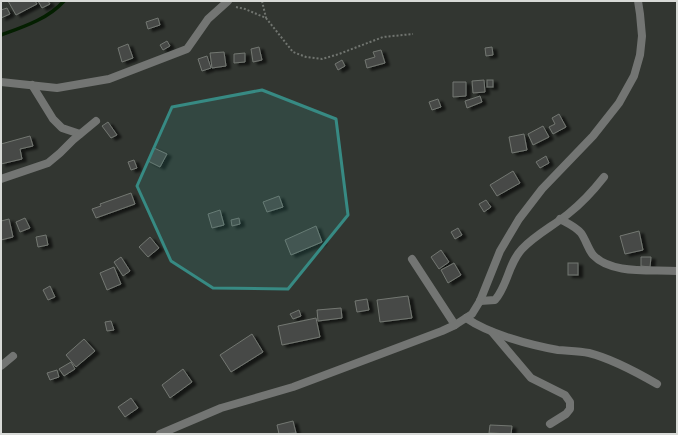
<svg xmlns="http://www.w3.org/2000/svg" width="678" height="435" font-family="'Alegreya Sans',sans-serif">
<defs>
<filter id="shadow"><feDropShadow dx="4.5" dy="2.5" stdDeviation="1" flood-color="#0009"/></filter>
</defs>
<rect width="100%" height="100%" fill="#323631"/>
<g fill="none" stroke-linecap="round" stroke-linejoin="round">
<path stroke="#041f00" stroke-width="3.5" d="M1 35C23 27 48 19 64 1"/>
</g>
<g fill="#474a46" stroke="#737772" filter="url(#shadow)">
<polygon points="8,1 35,1 37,4 16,15"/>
<polygon points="38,1 48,1 50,4 42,8"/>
<polygon points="7,8 10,14 1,18 1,10"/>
<polygon points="158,18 160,25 148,29 146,22"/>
<polygon points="167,41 170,46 163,50 160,45"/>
<polygon points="128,44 133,58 122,62 118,48"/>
<polygon points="259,47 262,60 253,62 251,49"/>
<polygon points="492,47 493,55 486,56 485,48"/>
<polygon points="381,50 385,63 367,68 365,60 375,57 373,52"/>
<polygon points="224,52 226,66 212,68 210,53"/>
<polygon points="245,53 245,62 234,63 234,54"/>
<polygon points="207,56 211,68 202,71 198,59"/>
<polygon points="342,60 345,66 338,70 335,64"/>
<polygon points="484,80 485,92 473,93 472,81"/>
<rect x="487" y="80" width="6" height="7"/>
<polygon points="453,82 466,82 466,96 453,97"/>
<polygon points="480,96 482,102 467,108 465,101"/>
<polygon points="438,99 441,107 432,110 429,102"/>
<polygon points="559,114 566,127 553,134 549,127 555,124 552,118"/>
<polygon points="108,122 117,135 111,138 102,126"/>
<polygon points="543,126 549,137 533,145 528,134"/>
<polygon points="524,134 527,150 512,153 509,137"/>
<polygon points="30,136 33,146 20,149 22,159 1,164 1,144"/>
<polygon points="154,148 167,154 160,167 148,161"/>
<polygon points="546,156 549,163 540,168 536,162"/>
<polygon points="134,160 137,168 131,170 128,162"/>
<polygon points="513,171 520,183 497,196 490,185"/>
<polygon points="131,193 135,204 96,218 92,209 101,206 100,204"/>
<polygon points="279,196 283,207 267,212 263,202"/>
<polygon points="486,200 491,207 484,212 479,204"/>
<polygon points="220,210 224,225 212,228 208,214"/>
<polygon points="25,218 30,228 20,232 16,222"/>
<polygon points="239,218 240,224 232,226 231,220"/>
<polygon points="9,219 13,237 1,240 1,221"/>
<polygon points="316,226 322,242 291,255 285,240"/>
<polygon points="458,228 462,235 455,239 451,232"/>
<polygon points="639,231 643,250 625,254 620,236"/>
<polygon points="46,235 48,245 38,247 36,237"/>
<polygon points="150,237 159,248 148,257 139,247"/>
<polygon points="441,250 449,262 439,269 431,257"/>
<polygon points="121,257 130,271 123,276 114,262"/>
<polygon points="641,257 651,257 650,267 641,266"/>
<polygon points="454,263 461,275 448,283 441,270"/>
<rect x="568" y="263" width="10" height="12"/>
<polygon points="114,267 121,284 107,290 100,273"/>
<polygon points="50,286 55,297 48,300 43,290"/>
<polygon points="408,296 412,318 380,322 377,300"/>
<polygon points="367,299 369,310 357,312 355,301"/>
<polygon points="341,308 342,318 318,321 317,310"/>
<polygon points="299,310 301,316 293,319 290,314"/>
<polygon points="316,318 320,337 282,345 278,326"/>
<polygon points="111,321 114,330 107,331 105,322"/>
<polygon points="252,334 263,352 231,372 220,355"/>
<polygon points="84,339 95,351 76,367 66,355"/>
<polygon points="71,362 75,369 64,376 59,369"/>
<polygon points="183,369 192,382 170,398 162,385"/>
<polygon points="57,370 59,377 50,380 47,373"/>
<polygon points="131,398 138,408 125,417 118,407"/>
<polygon points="293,421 296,433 279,434 277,425"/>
<polygon points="490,425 512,426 511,434 489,433"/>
</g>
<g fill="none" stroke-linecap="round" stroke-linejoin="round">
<g stroke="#717570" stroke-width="2" stroke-dasharray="2 2" stroke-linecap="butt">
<polyline points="262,1 266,18"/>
<polyline points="236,7 245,9 266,18 293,52 306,57 322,59 339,54 383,37 413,34"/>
</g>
<g stroke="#737573" stroke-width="8">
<polyline points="1,82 57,88 109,79 187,49 208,19 228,1"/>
<polyline points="32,85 53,119 62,128 80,134"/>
<polyline points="1,179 48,163 60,153 73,140 96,121"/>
<path d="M560 219C567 223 575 226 581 233 586 240 588 249 593 255 612 275 652 269 677 271"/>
<polyline points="412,259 455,325"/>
<path d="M480 301 495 300C508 285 508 264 522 249 535 235 553 226 568 214 582 203 593 191 604 177"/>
<path d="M466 318C489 334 530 345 558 350 569 351 579 351 589 353 609 358 638 373 657 384"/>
<polyline points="492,332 531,378 565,395 570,402 570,409 566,414 550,424"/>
<polyline points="1,366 13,356"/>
</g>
<polyline stroke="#737573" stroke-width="8" points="160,434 221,408 293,387 442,331 455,325 472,314 480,301 500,251 519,219 542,189 593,136 619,103 634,76 640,55 642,36 640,14 638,1"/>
</g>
<path fill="#378a83" fill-opacity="0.2" stroke="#378a83" stroke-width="3" stroke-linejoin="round" d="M262 90 336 119 348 215 288 289 213 288 171 261 137 186 172 107Z"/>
<rect width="678" height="435" fill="none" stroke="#d8dad7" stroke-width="4"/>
</svg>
